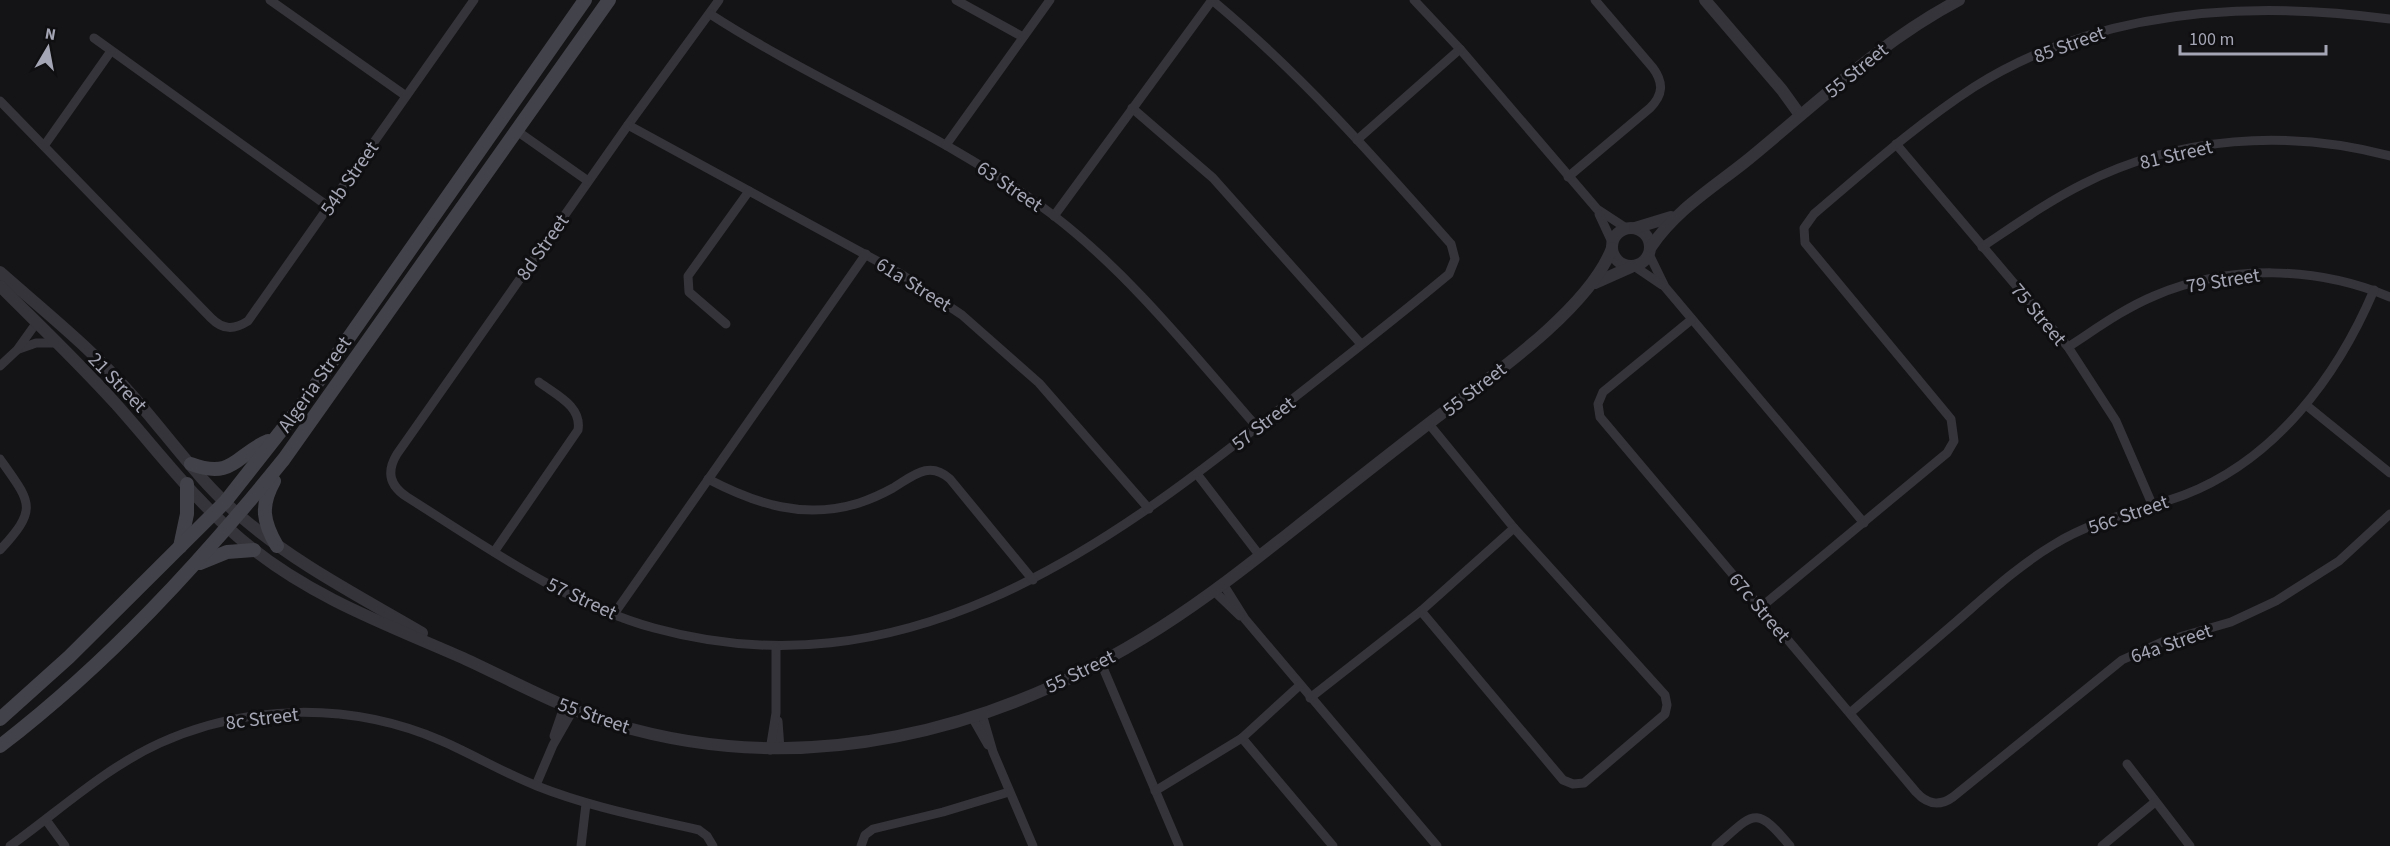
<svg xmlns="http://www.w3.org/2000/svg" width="2390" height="846" font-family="'Source Sans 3',sans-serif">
<rect width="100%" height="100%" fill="#141315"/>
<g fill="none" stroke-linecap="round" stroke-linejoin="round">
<g stroke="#35343a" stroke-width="9">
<polyline points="270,0 406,96"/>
<path d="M719 0 628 125 397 454C386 472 390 486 407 497 485 546 564 603 654 628 901 696 1098 554 1281 408 1337 364 1394 320 1449 274L1455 259 1451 244C1375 158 1300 73 1212 0"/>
<polyline points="956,0 1023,37"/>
<polyline points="1414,0 1460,49 1597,209 1626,228"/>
<path d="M710 14C821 86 947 134 1053 215 1131 275 1193 354 1257 427"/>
<polyline points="94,38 329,207"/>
<path d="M0 101 211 318C223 330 234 330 248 321L474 0"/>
<polyline points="1132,108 1213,178 1361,344"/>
<polyline points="628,125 901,274 962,315 1039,383 1149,509"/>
<polyline points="517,131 588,181"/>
<polyline points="1357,140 1460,49"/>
<polyline points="1896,144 2068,347 2116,421 2152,504"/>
<polyline points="946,145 1050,0"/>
<polyline points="44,146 111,51"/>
<path d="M1568 177 1650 108C1663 95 1664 83 1653 68L1595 0"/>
<polyline points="1599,214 1612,242"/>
<polyline points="1054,216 1212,0"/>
<path d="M1982 247C2015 225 2047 202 2083 184 2177 136 2289 129 2390 156"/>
<polyline points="1649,254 1665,287 1864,523"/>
<polyline points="1634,266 1662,285"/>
<path d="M1691 320 1603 392 1598 404 1600 417 1916 792C1927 804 1939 807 1953 797L2122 660 2162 642 2231 622 2276 601 2339 561 2390 514"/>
<polyline points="726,324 689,292 688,276 749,191"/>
<path d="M2068 347C2096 329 2123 309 2154 296 2229 264 2316 266 2390 297"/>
<polyline points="19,349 36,343 57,343"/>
<polyline points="0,366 17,350 37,322"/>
<polyline points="2306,405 2390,473"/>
<path d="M0 459C31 503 39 508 0 550"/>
<polyline points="1197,474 1260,556"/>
<path d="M708 479C756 504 804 520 859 503 871 499 882 494 893 488 913 476 929 460 950 479L1033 580"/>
<path d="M494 552 578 430C582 406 556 395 539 382"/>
<polyline points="1223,584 1245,619 1437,846"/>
<polyline points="1214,591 1240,616"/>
<path d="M1760 608 1947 453 1954 441 1951 419 1805 243 1804 228 1814 214C1866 170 1917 124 1974 87 2098 9 2249 0 2390 19"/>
<polyline points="1421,611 1563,780 1573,784 1584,783 1665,714 1667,705 1665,695 1514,528 1429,424"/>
<polyline points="614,614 866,254"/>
<polyline points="1101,663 1179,846"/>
<polyline points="1310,698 1421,611 1514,528"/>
<path d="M1850 713C1886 682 1921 652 1957 621 1988 594 2018 566 2053 545 2095 519 2140 511 2184 495 2275 460 2337 377 2374 290"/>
<polyline points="982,714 993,752 1033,846"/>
<polyline points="972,717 988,745"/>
<polyline points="778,721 780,749"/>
<polyline points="554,736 564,707"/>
<polyline points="1242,738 1333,846"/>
<polyline points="770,750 776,713 776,647"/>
<polyline points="2127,764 2190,846"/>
<polyline points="536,785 553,745 573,710"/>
<polyline points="1155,791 1242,738 1300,685"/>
<polyline points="46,820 65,846"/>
<path d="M10 846C59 811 105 768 160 743 249 703 352 702 442 741 474 755 504 773 537 786 590 807 643 817 699 830L707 836 713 846"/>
<polyline points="581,846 586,804"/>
<polyline points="861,846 865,835 873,829 943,812 1009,792"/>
<path d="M1716 846C1754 813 1755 804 1790 846"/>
<polyline points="2102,846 2155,802"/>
</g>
<g stroke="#35343a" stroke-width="12">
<polyline points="1705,0 1782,90 1800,115"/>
<circle cx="1631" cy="247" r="19"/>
<polyline points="1635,228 1671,217"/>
<path d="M1651 247C1675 211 1711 189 1745 162 1814 106 1879 42 1959 0"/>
<path d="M0 272C44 311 92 349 130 393 166 433 198 480 239 515 294 563 359 596 422 633"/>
<polyline points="1595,283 1631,267"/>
<path d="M0 286C39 325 79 363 116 404 159 452 198 505 249 546 313 598 388 625 463 658 513 681 561 708 614 724 804 781 997 732 1161 627 1216 592 1266 551 1317 511 1355 481 1393 451 1432 421 1486 380 1589 310 1612 248"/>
</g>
<g stroke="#42424a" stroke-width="14">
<path d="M191 464C234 480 236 454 268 441"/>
<path d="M274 481C260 506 263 522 277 546"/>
<polyline points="180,547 187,514 187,484"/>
<polyline points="200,563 227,552 254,550"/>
<polyline points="0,719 69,657 225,502 303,403 585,0"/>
<path d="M0 746C107 664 200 563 284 459L609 0"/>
</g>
</g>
<g text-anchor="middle" stroke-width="6" stroke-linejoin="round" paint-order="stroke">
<g font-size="20" fill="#a5a6b5" stroke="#0f0e10">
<text transform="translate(2069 44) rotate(-20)" y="7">85 Street</text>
<text transform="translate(1856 70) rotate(-39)" y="7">55 Street</text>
<text transform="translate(2176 154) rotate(-13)" y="7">81 Street</text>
<text transform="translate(349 178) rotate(-55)" y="7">54b Street</text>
<text transform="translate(1010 186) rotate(34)" y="7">63 Street</text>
<text transform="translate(542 247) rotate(-55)" y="7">8d Street</text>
<text transform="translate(2223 280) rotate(-9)" y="7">79 Street</text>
<text transform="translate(914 284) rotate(32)" y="7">61a Street</text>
<text transform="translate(2039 314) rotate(50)" y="7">75 Street</text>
<text transform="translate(118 382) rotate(46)" y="7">21 Street</text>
<text transform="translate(314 384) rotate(-55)" y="7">Algeria Street</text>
<text transform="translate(1474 389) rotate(-38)" y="7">55 Street</text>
<text transform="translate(1263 423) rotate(-38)" y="7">57 Street</text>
<text transform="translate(2128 514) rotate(-19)" y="7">56c Street</text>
<text transform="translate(582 598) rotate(25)" y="7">57 Street</text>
<text transform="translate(1760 607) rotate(50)" y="7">67c Street</text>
<text transform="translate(2171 643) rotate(-19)" y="7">64a Street</text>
<text transform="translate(1080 671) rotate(-26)" y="7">55 Street</text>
<text transform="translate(594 715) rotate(19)" y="7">55 Street</text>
<text transform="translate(262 718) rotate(-7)" y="7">8c Street</text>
</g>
</g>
<g transform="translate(48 48) rotate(10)" stroke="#0f0e10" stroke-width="4.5" paint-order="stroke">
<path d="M0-4.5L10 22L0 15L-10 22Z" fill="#a5a6b5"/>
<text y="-9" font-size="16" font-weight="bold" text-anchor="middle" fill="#a5a6b5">N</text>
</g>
<path d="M2180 45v9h146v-9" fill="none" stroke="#a5a6b5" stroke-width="3"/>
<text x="2189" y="45" font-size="18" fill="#a5a6b5" stroke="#0f0e10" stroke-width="4.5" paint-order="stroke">100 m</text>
</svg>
